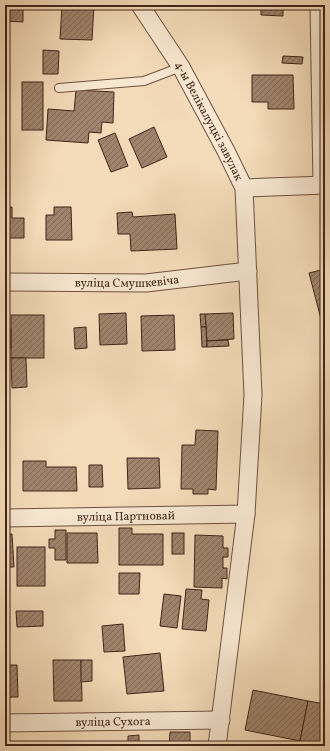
<svg xmlns="http://www.w3.org/2000/svg" width="330" height="751" font-family="Vollkorn,serif">
<defs>
<pattern id="building-hatch" width="6" height="6" patternUnits="userSpaceOnUse"><rect width="6" height="6" fill="#9f836c"/><path d="M-1 1l2-2M0 6l6-6M5 7l2-2" fill="none" stroke="#836b58"/></pattern>
</defs>
<rect width="100%" height="100%" fill="#f4dbb9"/>
<filter id="stains"><feTurbulence type="fractalNoise" baseFrequency=".005" numOctaves="4"/><feColorMatrix values="0 0 0 0 .2 0 0 0 0 .09 0 0 0 0 .02 0 0 0 .5 -.17"/></filter>
<radialGradient id="worn" r=".72"><stop offset=".6" stop-color="#630" stop-opacity="0"/><stop offset="1" stop-color="#630" stop-opacity=".3"/></radialGradient>
<g fill="url(#building-hatch)" stroke="#422418">
<polygon points="5,5 23,5 23,22 5,21"/>
<polygon points="62,5 94,5 92,40 60,39"/>
<polygon points="244,5 283,5 283,8 244,6"/>
<polygon points="261,7 283,8 283,16 261,15"/>
<polygon points="43,50 59,51 58,74 43,74"/>
<polygon points="283,56 303,57 302,64 282,63"/>
<polygon points="252,75 293,75 294,109 268,109 268,102 252,102"/>
<rect x="22" y="82" width="21" height="48"/>
<polygon points="76,90 114,92 113,123 102,122 101,133 89,132 88,143 46,140 48,109 74,111"/>
<polygon points="154,127 167,157 142,168 129,139"/>
<polygon points="5,130 7,130 5,152"/>
<polygon points="115,133 128,166 111,172 98,140"/>
<polygon points="5,207 12,207 12,218 24,218 24,238 5,238"/>
<polygon points="54,207 71,207 72,240 46,240 46,215 54,215"/>
<polygon points="132,212 133,217 175,214 177,249 131,251 130,234 118,234 117,213"/>
<polygon points="325,269 325,318 321,319 309,273"/>
<polygon points="126,313 127,344 100,345 99,314"/>
<polygon points="233,313 234,339 207,341 205,314"/>
<polygon points="200,314 205,314 206,327 201,327"/>
<rect x="11" y="315" width="33" height="43"/>
<polygon points="174,315 175,350 142,351 141,316"/>
<polygon points="86,327 87,348 75,349 74,328"/>
<polygon points="201,327 206,327 207,347 202,347"/>
<polygon points="7,328 11,329 11,348 7,348"/>
<polygon points="228,340 229,346 207,347 207,341"/>
<polygon points="11,358 26,358 27,387 12,388"/>
<polygon points="196,430 218,431 216,490 208,489 208,494 193,494 193,489 181,489 182,445 195,445"/>
<polygon points="127,458 159,458 160,488 128,489"/>
<polygon points="23,461 46,461 46,467 76,467 77,491 23,491"/>
<polygon points="89,465 102,465 103,487 89,487"/>
<polygon points="119,528 132,528 132,534 163,534 163,565 119,565"/>
<polygon points="55,530 66,530 66,560 55,560 55,548 49,548 49,539 55,539"/>
<polygon points="67,533 97,533 98,563 67,563"/>
<rect x="172" y="533" width="12" height="21"/>
<polygon points="5,534 12,534 14,567 5,567"/>
<polygon points="195,535 223,536 223,548 228,548 228,557 223,557 223,568 227,568 227,579 222,578 222,588 194,587"/>
<rect x="17" y="547" width="28" height="39"/>
<polygon points="119,573 140,573 139,594 119,594"/>
<polygon points="5,574 8,574 8,587 5,588"/>
<polygon points="186,589 202,590 201,599 209,600 206,631 182,629"/>
<polygon points="164,594 181,596 177,628 160,626"/>
<polygon points="16,611 43,611 43,626 17,627"/>
<polygon points="123,624 125,651 104,652 102,626"/>
<polygon points="160,653 164,691 127,694 123,657"/>
<polygon points="53,660 81,660 82,701 54,701"/>
<polygon points="81,660 92,660 92,681 81,682"/>
<polygon points="5,665 17,665 18,697 5,697"/>
<polygon points="253,690 308,701 300,741 245,730"/>
<polygon points="308,701 325,704 325,746 300,741"/>
<polygon points="170,732 190,732 190,746 169,746"/>
<polygon points="139,735 139,742 162,742 162,746 124,746 124,743 128,743 128,736"/>
</g>
<g fill="none" stroke-linecap="round" stroke-linejoin="round">
<g stroke="#6e5240" stroke-width="10">
<polyline id="lane" points="59,88 144,81 181,67"/>
</g>
<g stroke="#6e5240" stroke-width="19">
<g id="street">
<path id="s1" d="M140 5 181 67 226 151 244 188 253 395 246 514 217 746"/>
<polyline points="319,5 322,185"/>
<polyline points="244,188 325,185"/>
<path id="s2" d="M5 282 146 283 248 271"/>
<path id="s3" d="M5 518 246 514"/>
<path id="s4" d="M5 723 221 720"/>
</g>
</g>
<use href="#lane" stroke="#f8e8d2" stroke-width="8"/>
<use href="#street" stroke="#f8e8d2" stroke-width="17"/>
</g>
<g text-anchor="middle" stroke-width="3" stroke-linejoin="round" paint-order="stroke">
<g font-size="12" fill="#422418" stroke="#f8e8d2">
<text dy="4" stroke="none"><textPath href="#s1" startOffset="135">4-ы Велікалуцкі завулак</textPath></text>
<text dy="4" stroke="none"><textPath href="#s2" startOffset="122">вуліца Смушкевіча</textPath></text>
<text dy="4" stroke="none"><textPath href="#s3" startOffset="121">вуліца Партновай</textPath></text>
<text dy="4" stroke="none"><textPath href="#s4" startOffset="108">вуліца Сухога</textPath></text>
</g>
</g>
<rect width="330" height="751" fill="none" stroke="#f4dbb9" stroke-width="20"/>
<rect x="6" y="6" width="318" height="739" fill="none" stroke="#422418" stroke-width="2"/>
<rect x="10" y="10" width="310" height="731" fill="none" stroke="#422418"/>
<rect width="100%" height="100%" filter="url(#stains)"/>
<rect width="100%" height="100%" fill="url(#worn)"/>
</svg>
